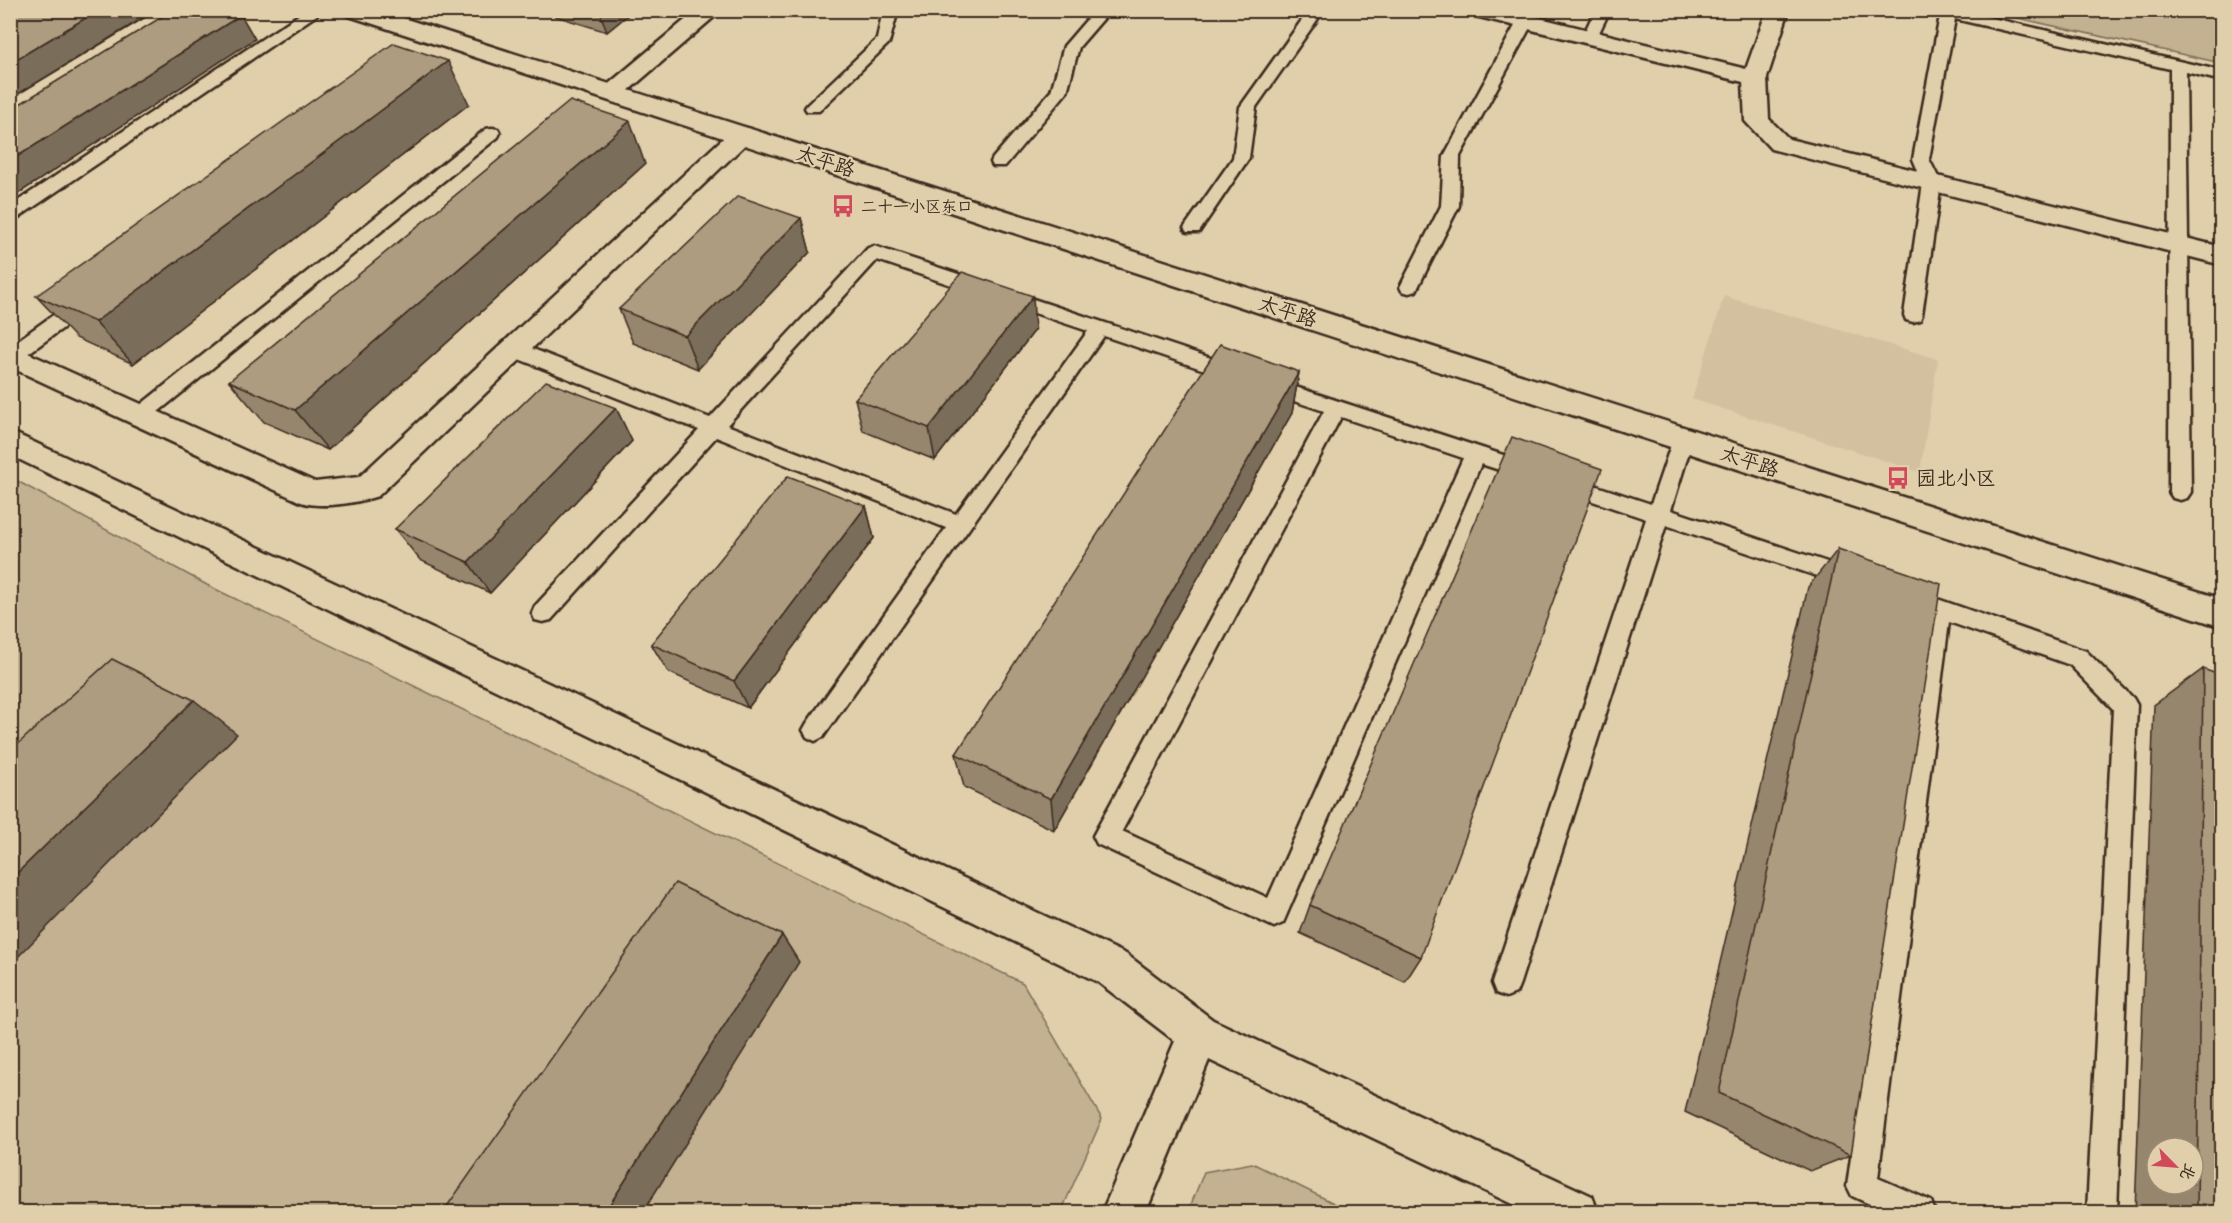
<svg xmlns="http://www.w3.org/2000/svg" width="2232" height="1223" font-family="'Gochi Hand','LXGW WenKai TC',sans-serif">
<rect width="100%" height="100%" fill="#e1cfac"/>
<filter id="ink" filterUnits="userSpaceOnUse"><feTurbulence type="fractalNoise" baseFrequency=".0167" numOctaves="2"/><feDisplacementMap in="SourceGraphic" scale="12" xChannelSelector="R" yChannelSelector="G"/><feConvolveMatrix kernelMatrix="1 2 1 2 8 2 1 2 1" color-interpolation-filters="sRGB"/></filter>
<g filter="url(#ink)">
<polygon fill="#d2c09f" points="1724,296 1938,359 1920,472 1692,399"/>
<g fill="#c3b192" stroke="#7f6e58" stroke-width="1.5">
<polygon points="1986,11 2221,11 2221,63"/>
<polygon points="10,477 207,585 1023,983 1102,1119 1061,1212 11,1212"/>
<polygon points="1252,1163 1352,1212 1188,1212 1204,1172"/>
</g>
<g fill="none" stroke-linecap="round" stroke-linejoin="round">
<g stroke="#3b2a1e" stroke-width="5">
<g id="service">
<polygon points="10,10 27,10 10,20"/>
<polygon points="159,10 177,10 10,112 10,100"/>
<polygon points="306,10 324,10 16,219 10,221 10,206"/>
<polygon points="883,10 898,10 889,43 819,111 807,111 805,108 807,105 877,39"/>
<polygon points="1095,10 1111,10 1079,47 1067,92 1005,166 993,166 991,162 993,158 1051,91 1064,46"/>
<polygon points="1309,10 1324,10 1256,107 1249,158 1199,232 1187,232 1184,228 1233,158 1240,107"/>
<polygon points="1595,10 1610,10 1595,41 1585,41 1582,38"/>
<polygon points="1941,10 1957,10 2222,71 2222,81 2186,72 2191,492 2187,498 2180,500 2173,498 2169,492 2170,69 1955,19 1929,159 1941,183 1922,315 1920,320 1913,322 1906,320 1904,315 1923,183 1913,159"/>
<polygon points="1525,17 1533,22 1460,156 1459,206 1416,291 1409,293 1402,291 1400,287 1441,206 1444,156 1517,22"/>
<polygon points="492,128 498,129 500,133 498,137 148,420 141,422 134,420 131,415 134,410 486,129"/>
<path d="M874 246 1241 368 1244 373 1241 378 1234 380 1104 336 823 737 815 741 807 737 803 730 807 723 946 528 716 437 551 620 543 622 535 620 532 613 535 606 699 430 506 354 503 349 506 344 513 342 520 344 710 418 868 248ZM877 260 1088 331 956 514 727 425Z"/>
<polygon points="84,297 91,298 93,303 91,308 19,360 10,361 10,346 77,298"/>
<path d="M1265 377 1537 466 1540 472 1537 478 1530 480 1481 464 1283 923 1274 927 1097 844 1093 836 1324 411 1258 389 1255 384 1258 379ZM1341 417 1463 458 1268 898 1122 831Z"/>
<polygon points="1683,431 1690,434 1693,439 1671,510 1860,573 1863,579 1860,585 1852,588 1666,525 1520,983 1516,993 1506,997 1496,993 1492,983 1646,519 1557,489 1554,483 1557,477 1564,475 1651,504 1673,439 1676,434"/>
<polygon points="1909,589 2086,651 2133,698 2137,705 2117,1212 2087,1212 2113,709 2070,665 1949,622 1878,1178 1931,1201 1935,1212 1887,1212 1852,1196 1847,1186 1927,614 1901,604 1898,598 1901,592"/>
</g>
</g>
<g stroke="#3b2a1e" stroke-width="5">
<g id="minor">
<polygon points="697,10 722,10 621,97 613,99 605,97 601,92 605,87"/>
<polygon points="1468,10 1508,10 1746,69 1767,10 1789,10 1767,78 1769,119 1789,139 2222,247 2222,265 1771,149 1745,121 1743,82 1471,15"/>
<path d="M742 127 751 129 754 134 751 139 378 496C356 503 323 509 301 502L10 367V345L315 482 359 477 733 129Z"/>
<polygon points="10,431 1126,954 1213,1020 1592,1196 1598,1212 1529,1212 1209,1060 1146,1212 1102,1212 1175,1041 1098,982 10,455"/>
</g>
</g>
<g stroke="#3b2a1e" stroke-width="5">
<polygon id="tertiary" points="343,10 378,10 2222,599 2222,627 346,15"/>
</g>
<use href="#service" fill="#e1cfac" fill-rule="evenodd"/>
<use href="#minor" fill="#e1cfac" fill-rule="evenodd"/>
<use href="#tertiary" fill="#e1cfac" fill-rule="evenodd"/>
</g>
<g fill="#96866e" stroke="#3b2a1e" stroke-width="1.5" fill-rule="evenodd">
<polygon points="553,10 634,10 607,32 555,16"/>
<polygon points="469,104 133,364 76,338 36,296"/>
<polygon points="645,164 328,450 264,422 229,381"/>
<polygon points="801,218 810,252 698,369 633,343 619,309"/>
<polygon points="1035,330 935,460 863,431 855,399"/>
<polygon points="1299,372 1292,413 1054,830 964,787 956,754"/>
<polygon points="616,408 632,441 490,593 420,560 395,529"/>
<polygon points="866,506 874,538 748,708 668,672 651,644"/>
<polygon points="1838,549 1851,1155 1810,1171 1685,1112 1808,587"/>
<path d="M2203 669 2222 1212H2135L2154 705ZM2157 1148H2193V1184H2157Z"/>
<polygon points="1310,905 1421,957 1405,982 1300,933"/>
</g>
<g fill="#7a6d5a" stroke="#3b2a1e" stroke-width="1.5">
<polygon points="99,10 156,10 10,99 10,63"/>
<polygon points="599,10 634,10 607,32"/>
<polygon points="241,15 255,39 10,199 10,161"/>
<polygon points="448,61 469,104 133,364 95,322"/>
<polygon points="630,121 645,164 328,450 295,410"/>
<polygon points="801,218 810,252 698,369 685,336"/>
<polygon points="1033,296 1035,330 935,460 929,428"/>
<polygon points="1299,372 1292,413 1054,830 1051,799"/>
<polygon points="616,408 632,441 490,593 468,562"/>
<polygon points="866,506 874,538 748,708 734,681"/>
<polygon points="194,700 237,734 10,965 10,880"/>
<polygon points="782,935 799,962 643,1212 605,1212"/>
</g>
<g fill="#ae9c80" stroke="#3b2a1e" stroke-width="1.5">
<polygon points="25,10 99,10 10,63 10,19"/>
<polygon points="173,10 228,10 241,15 10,161 10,110"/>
<polygon points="394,43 448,61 95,322 36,296"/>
<polygon points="570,101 630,121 295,410 229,381"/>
<polygon points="738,196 801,218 685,336 619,309"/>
<polygon points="962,272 1033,296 929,428 855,399"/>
<polygon points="1220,344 1299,372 1051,799 956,754"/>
<polygon points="546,381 616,408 468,562 395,529"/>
<polygon points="1512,437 1602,469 1421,957 1310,905"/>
<polygon points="788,476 866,506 734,681 651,644"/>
<polygon points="1838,549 1941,584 1851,1155 1719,1093"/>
<polygon points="112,659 194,700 10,880 10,751"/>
<polygon points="2203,669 2222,676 2222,1212 2197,1212"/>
<polygon points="675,883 782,935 605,1212 443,1212"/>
</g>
</g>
<defs>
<g id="bus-bare" transform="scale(1.8)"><path d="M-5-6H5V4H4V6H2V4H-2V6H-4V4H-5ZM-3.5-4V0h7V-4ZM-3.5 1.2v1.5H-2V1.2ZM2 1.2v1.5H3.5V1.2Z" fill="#d1495b" stroke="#e1cfac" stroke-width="2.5" paint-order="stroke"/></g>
</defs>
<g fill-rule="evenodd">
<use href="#bus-bare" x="843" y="206"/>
<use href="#bus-bare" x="1898" y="478"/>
</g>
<g text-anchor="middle" stroke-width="4.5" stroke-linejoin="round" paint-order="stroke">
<g font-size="16" fill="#3b2a1e" stroke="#e1cfac" text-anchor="start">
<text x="861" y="212">二十一小区东口</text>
</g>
<g font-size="20" fill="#3b2a1e" stroke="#e1cfac">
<text transform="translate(826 161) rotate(18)" y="7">太平路</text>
<text transform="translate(1288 311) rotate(18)" y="7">太平路</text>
<text transform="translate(1750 461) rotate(18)" y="7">太平路</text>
</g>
<g font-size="20" fill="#3b2a1e" stroke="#e1cfac" text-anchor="start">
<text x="1916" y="485">园北小区</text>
</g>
</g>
<rect width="2232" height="1223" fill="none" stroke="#e1cfac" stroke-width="36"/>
<rect x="18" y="18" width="2196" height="1187" fill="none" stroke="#3b2a1e" stroke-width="2" filter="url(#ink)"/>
<g transform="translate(2175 1166) rotate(115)"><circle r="28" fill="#e1cfac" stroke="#9f8d73" stroke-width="1.5"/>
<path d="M0-4.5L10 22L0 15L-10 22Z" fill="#d1495b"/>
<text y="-9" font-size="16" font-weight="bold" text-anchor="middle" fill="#3b2a1e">北</text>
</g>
</svg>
